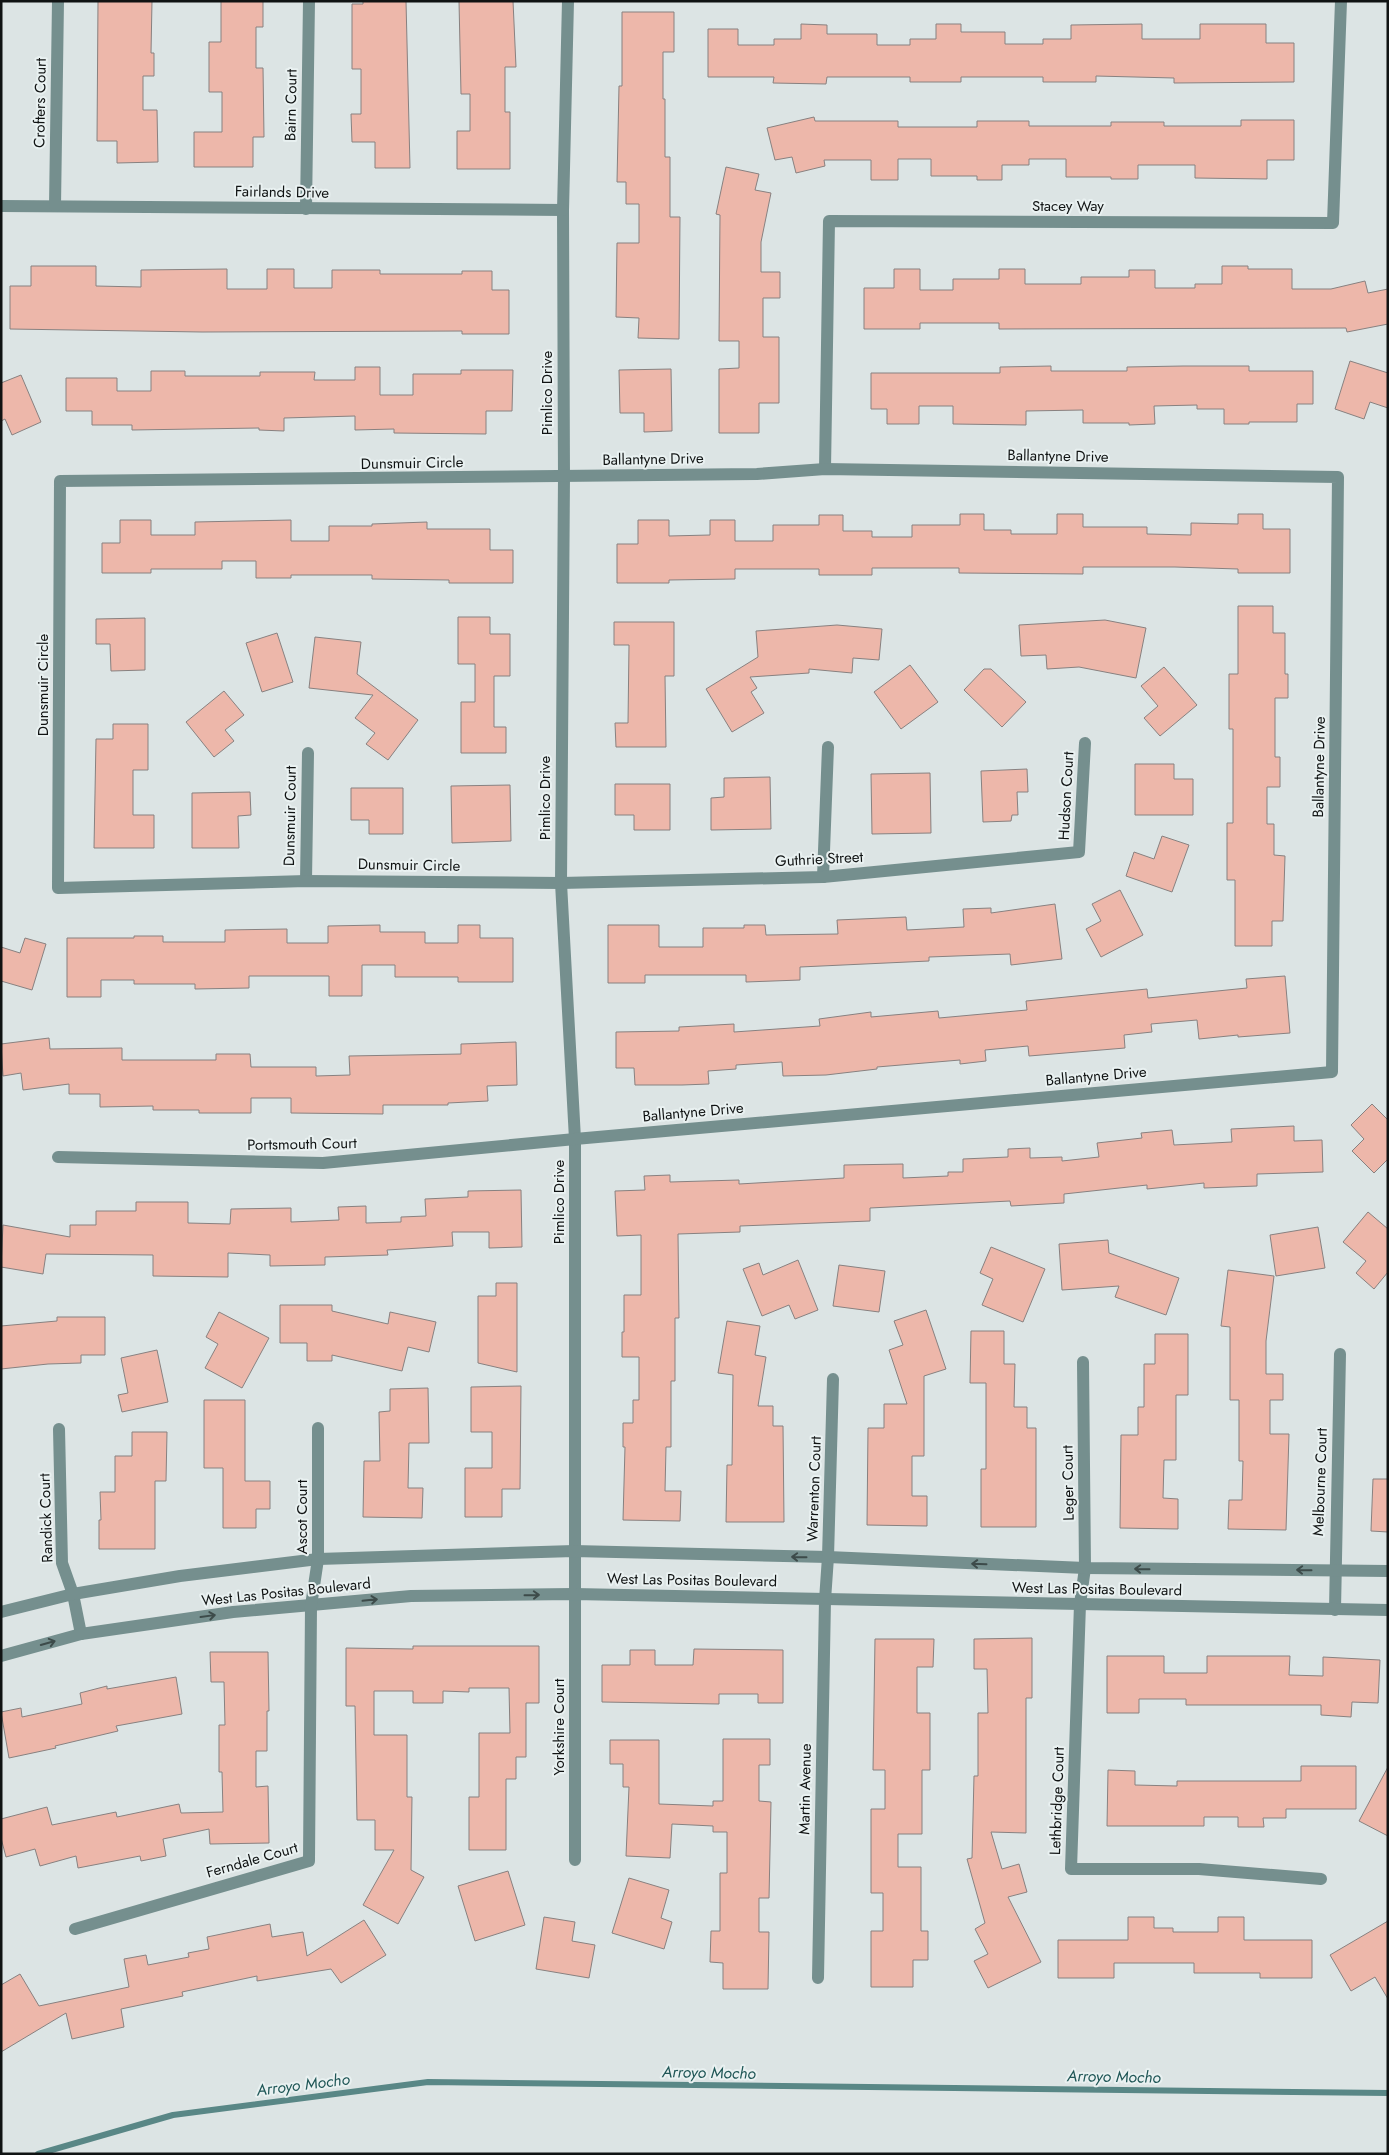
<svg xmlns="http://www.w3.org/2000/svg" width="1389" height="2155" font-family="Jost,sans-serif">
<rect width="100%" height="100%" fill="#dce4e4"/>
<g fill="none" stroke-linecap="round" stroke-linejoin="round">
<polyline stroke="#598786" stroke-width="6" points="38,2154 173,2115 428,2082 1388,2093"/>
</g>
<g fill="#edb7aa" stroke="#888180">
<polygon points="98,1 152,1 151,53 154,53 154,76 143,76 143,110 157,110 158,162 117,163 117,141 97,141"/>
<polygon points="221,1 263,1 263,27 256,27 256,68 263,68 264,137 253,137 253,167 194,167 194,132 222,132 222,92 209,92 209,42 221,42"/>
<polygon points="363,1 406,1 410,168 375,168 375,142 352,142 351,114 361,114 361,69 352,69 352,4 363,4"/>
<polygon points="459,1 513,1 516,67 505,67 505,112 510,112 510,169 457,169 457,131 470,131 470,94 461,94"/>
<polygon points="622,12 674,12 674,52 663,52 663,99 665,99 665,157 670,157 670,217 680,217 679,339 638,338 639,318 616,317 617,243 639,243 639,204 626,204 626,182 617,182 619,86 622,86"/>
<polygon points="801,24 827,25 827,34 877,34 877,45 910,45 910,39 936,39 936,24 961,24 961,32 1005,32 1005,44 1043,44 1043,39 1071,39 1071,25 1142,24 1142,39 1200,39 1200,24 1266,24 1266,43 1294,43 1294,82 1174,83 1174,78 1096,76 1096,82 1043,82 1043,77 961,77 961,82 910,82 910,77 827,77 826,84 773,83 774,77 708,77 708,29 738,29 738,45 774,45 774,39 801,39"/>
<polygon points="814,117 815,121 898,121 898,127 977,127 977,121 1029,121 1029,126 1111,126 1111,122 1164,122 1164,126 1241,126 1241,120 1294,120 1294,160 1267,160 1267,179 1195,178 1195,165 1138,165 1138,179 1111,179 1111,177 1066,177 1066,159 1029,159 1029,165 1002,165 1002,180 977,180 977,176 931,176 931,159 898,159 898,180 871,180 871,160 824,160 825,166 796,173 792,157 775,160 767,128"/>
<polygon points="726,167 759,174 755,190 771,193 761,242 761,272 780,272 780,298 763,298 763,337 779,337 779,403 759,403 759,433 719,433 719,369 739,368 739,341 719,341 720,215 716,214"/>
<polygon points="31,266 96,266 96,286 141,287 141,270 227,269 227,289 267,289 267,269 294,269 294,288 332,288 332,270 380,270 380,274 462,274 462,271 492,271 492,290 509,290 509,334 462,334 462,331 202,332 10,329 10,286 31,286"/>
<polygon points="1222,266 1248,266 1248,269 1292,269 1292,289 1331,289 1365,281 1368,293 1388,289 1388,324 1347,332 1346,328 999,329 999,323 920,323 920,329 864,329 864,288 894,288 894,269 920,269 920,290 953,290 953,279 999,279 999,269 1025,269 1025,284 1081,284 1081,277 1129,277 1129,270 1155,270 1155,288 1195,288 1195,284 1222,284"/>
<polygon points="1350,361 1388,373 1388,408 1370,402 1364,419 1335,409"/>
<polygon points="1051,366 1051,371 1127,371 1127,367 1183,366 1249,366 1249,371 1313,371 1313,404 1297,404 1297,422 1249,422 1249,424 1224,424 1224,409 1197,409 1197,405 1154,406 1155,424 1129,425 1129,423 1083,423 1083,410 1026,411 1026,425 953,424 953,406 919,406 919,424 887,424 887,409 871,409 871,373 1000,373 1000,367"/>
<polygon points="355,367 380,367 380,395 413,395 413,374 461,374 461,370 513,370 512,411 486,411 486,434 394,433 394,429 355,430 355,416 284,418 284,431 259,430 259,428 132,430 132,425 92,425 92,411 66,411 66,378 117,378 117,391 151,391 151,371 185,371 185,376 260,376 260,372 315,372 314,380 355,380"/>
<polygon points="671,369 672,431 644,432 644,413 620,413 619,370"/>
<polygon points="21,375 41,422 12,435 5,419 1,421 1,383"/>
<polygon points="960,514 984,514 984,530 1011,530 1011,534 1057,534 1057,514 1083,514 1083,527 1147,527 1147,534 1191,535 1191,523 1238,524 1238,514 1263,514 1263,529 1290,529 1290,573 1238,573 1238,569 1175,567 1083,567 1083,574 959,573 959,568 872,568 872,575 819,575 819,569 735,569 735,579 669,580 669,583 617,583 617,544 638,544 638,520 669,520 669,536 710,535 710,520 735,520 735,541 773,541 773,525 819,525 819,515 843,515 843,531 872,531 872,537 912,537 912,525 960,525"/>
<polygon points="120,520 151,520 151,535 195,535 195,522 291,520 291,541 329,541 329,526 372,526 372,524 427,522 427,529 490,529 490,550 513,550 513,583 449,583 449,580 372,579 372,575 291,575 291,578 256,578 256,561 222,561 222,569 151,569 151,573 102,573 102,543 120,543"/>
<polygon points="1238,606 1273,606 1273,633 1285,633 1285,674 1288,674 1288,698 1275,698 1275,757 1280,757 1280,787 1267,787 1267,824 1274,824 1274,855 1285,856 1283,921 1272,921 1272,946 1235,946 1235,880 1227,880 1227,823 1233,823 1233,729 1229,729 1229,674 1238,674"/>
<polygon points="458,617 490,617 490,634 510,634 510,676 494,676 494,727 506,727 506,753 461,753 461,702 475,702 475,664 458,664"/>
<polygon points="145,618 145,670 111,671 110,644 96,644 96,619"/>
<polygon points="1105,620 1146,628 1136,678 1079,667 1047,669 1046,655 1021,656 1019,625"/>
<polygon points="614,622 674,622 674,676 665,676 666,747 616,747 615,723 628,723 629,645 614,645"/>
<polygon points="837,625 882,629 879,660 853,658 852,673 809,669 809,673 750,677 757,688 751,692 764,713 732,732 706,689 758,657 756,631"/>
<polygon points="277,633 293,682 262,692 246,643"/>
<polygon points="315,637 361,642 357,674 418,720 388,760 366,744 375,733 355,718 373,695 309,688"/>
<polygon points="910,665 938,702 901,729 874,692"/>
<polygon points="1164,667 1197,705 1160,736 1144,718 1158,706 1141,686"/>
<polygon points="984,669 991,669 1026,702 1002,727 964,690"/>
<polygon points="224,691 244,715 225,730 234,741 214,757 186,722"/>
<polygon points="113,724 148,724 148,770 133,770 133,815 154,815 154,848 94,848 96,739 113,739"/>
<polygon points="1135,764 1174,764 1174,779 1193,779 1193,815 1135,815"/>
<polygon points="1027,769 1028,792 1017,792 1018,815 1012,815 1011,821 983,822 981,771"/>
<polygon points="930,773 931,833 872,834 871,774"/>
<polygon points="770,777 771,829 711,830 711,798 724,797 724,778"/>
<polygon points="615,784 670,784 670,830 634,830 634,815 615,815"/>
<polygon points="510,785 511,841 452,843 451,786"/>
<polygon points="351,788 403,788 403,834 369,834 369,820 351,820"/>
<polygon points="250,792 251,815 238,816 239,848 192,848 192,793"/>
<polygon points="1162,836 1189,845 1172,892 1126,876 1134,852 1154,859"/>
<polygon points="1120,890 1143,935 1101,957 1086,929 1101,921 1092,904"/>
<polygon points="1055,904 1062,959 1011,965 1010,954 929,957 929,961 800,967 800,980 746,982 746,975 645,975 645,983 608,983 608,925 659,925 659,947 703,947 703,928 744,928 744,925 765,925 766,935 838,934 837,920 906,917 907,930 964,927 963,909 991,908 991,913"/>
<polygon points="380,925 380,932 425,932 425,943 458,943 458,925 480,925 480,938 513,938 513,982 458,982 458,977 395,977 395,965 362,965 362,996 329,996 329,976 249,976 249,988 195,989 195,984 134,984 134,980 101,980 101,997 67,997 67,938 134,938 134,936 163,936 163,942 225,942 225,930 287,929 287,943 328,943 328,926"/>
<polygon points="25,938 46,944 32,990 1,981 1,947 20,953"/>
<polygon points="1285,976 1290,1033 1238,1037 1238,1035 1199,1039 1197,1020 1151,1024 1152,1032 1124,1035 1125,1048 1029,1056 1028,1046 985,1050 986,1061 960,1064 960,1060 877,1067 877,1069 826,1075 783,1076 782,1062 736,1065 736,1069 708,1071 709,1084 682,1085 635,1085 634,1068 616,1068 616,1032 679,1031 679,1027 734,1024 734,1032 820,1026 819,1019 871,1012 871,1017 938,1011 939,1018 1027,1010 1026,1001 1147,989 1148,998 1247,988 1246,979"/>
<polygon points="49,1038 50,1049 122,1048 122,1060 216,1060 216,1054 250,1054 251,1067 316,1067 316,1076 350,1075 349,1056 461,1054 461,1044 516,1042 517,1085 487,1086 488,1101 448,1103 448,1105 383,1105 383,1114 291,1113 291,1098 251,1098 251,1113 199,1113 199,1110 153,1110 153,1106 100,1107 100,1094 69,1094 69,1084 23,1090 21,1073 3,1076 1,1044"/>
<polygon points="1372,1104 1388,1120 1388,1159 1374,1173 1352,1151 1364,1139 1351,1125"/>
<polygon points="1294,1126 1294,1141 1322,1140 1323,1172 1257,1174 1257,1186 1204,1188 1204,1183 1147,1189 1147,1185 1064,1194 1064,1203 1011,1206 1010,1201 870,1208 870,1221 740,1226 740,1232 678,1234 679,1318 675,1318 675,1381 671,1381 671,1447 666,1447 665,1491 681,1491 680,1521 623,1520 625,1447 623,1447 623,1423 633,1423 633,1400 639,1400 639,1357 622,1357 622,1332 624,1332 624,1295 641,1295 641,1235 617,1236 615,1191 645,1190 644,1176 670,1175 670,1182 739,1180 739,1184 844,1178 844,1165 903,1164 903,1178 948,1176 948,1172 963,1172 963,1159 1008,1157 1008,1149 1030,1148 1030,1158 1062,1157 1062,1161 1099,1157 1097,1143 1142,1138 1141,1133 1172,1130 1174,1145 1232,1142 1231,1129"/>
<polygon points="521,1190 522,1247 489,1248 489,1232 452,1232 453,1246 387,1250 388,1255 325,1257 325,1265 270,1266 270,1255 228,1253 228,1277 153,1276 153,1255 46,1254 43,1274 1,1267 3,1225 70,1237 70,1225 96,1225 96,1211 136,1211 136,1202 188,1202 188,1223 230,1224 231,1209 291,1208 291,1222 339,1220 338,1207 366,1206 366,1223 401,1222 401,1217 426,1216 425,1199 468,1197 468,1191"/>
<polygon points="1368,1212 1388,1229 1388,1272 1374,1289 1356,1273 1366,1261 1343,1242"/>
<polygon points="1318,1227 1325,1268 1276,1276 1270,1235"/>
<polygon points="1108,1240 1109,1253 1179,1278 1166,1315 1115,1297 1119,1286 1062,1290 1059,1244"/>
<polygon points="991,1247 1045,1269 1023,1322 982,1305 993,1279 980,1273"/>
<polygon points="798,1260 818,1310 795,1319 789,1305 762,1316 743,1269 759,1263 763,1275"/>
<polygon points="839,1265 885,1271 879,1312 833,1306"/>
<polygon points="1228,1270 1274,1276 1266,1341 1266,1374 1283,1374 1283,1400 1270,1400 1270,1434 1289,1434 1286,1530 1228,1529 1229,1500 1242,1500 1243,1461 1239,1461 1239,1400 1230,1400 1230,1327 1221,1326"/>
<polygon points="496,1283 517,1283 517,1372 478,1363 478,1296 496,1296"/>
<polygon points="280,1305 332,1305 332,1311 388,1324 390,1312 436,1322 429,1352 408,1347 402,1371 332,1355 332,1361 307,1361 307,1343 280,1343"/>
<polygon points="926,1310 946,1369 924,1376 924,1456 912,1456 912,1496 927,1496 927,1526 867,1525 868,1428 884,1428 884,1404 907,1404 889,1350 903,1345 894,1321"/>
<polygon points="219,1312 269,1338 242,1388 205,1368 218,1344 206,1337"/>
<polygon points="57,1317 105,1317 105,1355 81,1355 81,1363 48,1364 1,1369 1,1326 57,1321"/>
<polygon points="727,1321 760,1326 755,1355 766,1357 758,1406 773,1406 773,1426 783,1426 784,1522 726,1522 727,1465 732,1465 733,1375 718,1373"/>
<polygon points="971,1331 1004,1331 1004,1364 1015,1364 1014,1407 1027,1407 1027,1428 1036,1428 1036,1527 981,1527 981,1469 986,1469 986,1383 970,1383"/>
<polygon points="1155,1334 1188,1334 1188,1395 1176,1395 1176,1460 1164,1460 1163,1498 1178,1499 1178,1529 1120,1528 1121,1435 1138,1435 1138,1407 1144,1407 1144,1364 1155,1364"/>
<polygon points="157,1350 168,1402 122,1412 118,1395 128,1393 121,1358"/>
<polygon points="521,1386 520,1489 502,1489 502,1517 465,1517 465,1468 492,1468 492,1432 471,1432 471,1387"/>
<polygon points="428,1388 429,1443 409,1443 408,1488 423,1488 422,1518 363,1517 364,1461 380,1461 379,1412 390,1411 390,1389"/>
<polygon points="204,1400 245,1400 245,1481 270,1481 270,1509 256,1509 256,1528 223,1528 223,1468 204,1468"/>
<polygon points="132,1432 167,1432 166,1481 155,1481 155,1549 99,1549 99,1520 101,1520 100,1492 115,1492 115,1456 132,1456"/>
<polygon points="1373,1479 1388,1479 1388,1532 1371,1531"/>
<polygon points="1032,1638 1032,1698 1026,1698 1026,1833 991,1832 1002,1869 1019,1864 1027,1892 1008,1897 1041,1962 988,1988 974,1961 988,1954 975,1929 985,1923 967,1859 972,1858 974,1776 978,1776 978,1713 988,1713 987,1669 974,1669 974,1639"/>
<polygon points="875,1639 934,1639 933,1667 917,1667 917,1713 930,1713 930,1770 922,1770 922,1834 898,1834 898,1867 921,1867 921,1931 928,1931 928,1960 913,1960 913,1987 871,1987 871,1931 883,1931 883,1893 871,1893 871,1809 885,1809 885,1770 873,1770"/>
<polygon points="413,1646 539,1646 539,1703 526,1703 526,1757 516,1757 516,1779 506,1779 506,1850 469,1850 469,1797 479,1797 479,1733 510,1733 509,1688 469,1688 469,1692 443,1691 443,1703 413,1703 413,1691 374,1691 374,1735 407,1735 407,1797 412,1797 411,1870 424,1877 398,1924 363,1905 394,1850 375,1850 375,1820 357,1820 355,1706 346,1706 346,1648 413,1649"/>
<polygon points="694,1649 783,1650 783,1703 758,1703 758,1694 719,1694 719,1704 602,1702 602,1665 630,1665 630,1650 655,1650 655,1665 693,1665"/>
<polygon points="210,1652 268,1652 269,1711 267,1711 267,1751 256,1751 256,1787 268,1786 269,1843 210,1844 209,1829 163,1839 166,1856 141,1861 140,1856 78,1868 76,1856 40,1866 35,1849 6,1857 1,1838 1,1819 47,1807 52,1825 116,1812 117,1817 179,1804 181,1813 223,1812 222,1772 219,1772 219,1725 225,1725 224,1682 211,1682"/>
<polygon points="1107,1656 1164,1656 1164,1673 1207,1673 1207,1656 1290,1656 1289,1675 1323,1676 1323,1657 1380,1660 1378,1703 1352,1702 1351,1717 1321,1715 1321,1705 1186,1705 1186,1699 1139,1699 1139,1713 1107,1713"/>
<polygon points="176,1677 182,1714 116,1726 118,1731 55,1746 56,1748 9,1758 1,1712 21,1708 22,1717 82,1704 80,1693 107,1686 107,1689"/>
<polygon points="723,1739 770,1739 770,1765 759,1765 759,1801 771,1802 769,1898 759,1898 759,1932 769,1932 768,1989 723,1989 723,1963 710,1962 711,1931 720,1931 720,1873 727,1873 727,1832 713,1832 713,1826 672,1824 670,1858 626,1856 629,1787 623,1787 623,1764 610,1764 610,1740 659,1740 659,1804 713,1806 713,1801 723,1801"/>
<polygon points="1301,1766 1356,1766 1356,1809 1286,1809 1286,1818 1263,1818 1264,1827 1238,1827 1238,1817 1204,1817 1204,1826 1107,1826 1108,1770 1135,1771 1135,1785 1177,1786 1177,1781 1301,1781"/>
<polygon points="1388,1767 1388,1836 1359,1821"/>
<polygon points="508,1871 525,1925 475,1941 458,1886"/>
<polygon points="629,1878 669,1890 661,1918 672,1922 664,1949 612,1933"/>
<polygon points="544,1917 575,1922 572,1941 595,1945 589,1978 536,1969"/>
<polygon points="1128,1917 1154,1917 1154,1928 1173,1928 1173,1932 1218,1932 1218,1917 1244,1917 1244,1940 1312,1940 1312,1978 1260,1978 1260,1973 1194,1973 1194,1963 1114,1963 1114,1978 1058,1978 1058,1940 1128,1940"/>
<polygon points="364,1920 386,1955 341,1983 331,1969 257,1981 257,1976 182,1992 183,1996 121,2009 124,2027 72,2039 66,2013 1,2052 1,1985 20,1974 39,2006 129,1987 124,1959 146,1955 148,1965 189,1957 188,1953 209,1949 207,1937 270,1924 272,1937 303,1932 307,1956"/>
<polygon points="1388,1921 1388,1999 1375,1977 1351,1991 1330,1955"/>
</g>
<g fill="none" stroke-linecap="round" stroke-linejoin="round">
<g stroke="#758f8e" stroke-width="12">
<polyline points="568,1 563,210 564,477 561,883 575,1139 575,1860"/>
<polyline points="1,206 563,210"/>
<polyline points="55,206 58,1"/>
<polyline points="306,209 309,1"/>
<polyline points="825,469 829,221 1333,223 1341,1"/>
<polyline points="823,877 828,747"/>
<polyline points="306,881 308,753"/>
<polyline points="58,1157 323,1163 575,1139 1332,1072 1338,477 825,469 757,474 60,481 58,888 306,881 561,883 823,877 1079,852 1085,743"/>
<polyline points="1083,1362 1085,1568 1080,1604 1071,1869 1199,1869 1321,1879"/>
<polyline points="59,1429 62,1563 73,1594 81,1634"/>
<polyline points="1335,1610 1340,1354"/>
<polyline points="1,1612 73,1594 180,1576 318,1559 574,1551 828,1557 1085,1568 1388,1571"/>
<polyline points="1,1656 81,1634 233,1612 411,1596 574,1594 1388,1610"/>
<polyline points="75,1929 309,1861 311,1606 318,1559 318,1428"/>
<polyline points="818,1978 825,1600 828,1557 833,1379"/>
</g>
</g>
<defs><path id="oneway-shaft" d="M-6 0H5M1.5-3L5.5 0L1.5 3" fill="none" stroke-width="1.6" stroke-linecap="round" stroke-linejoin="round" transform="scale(1.25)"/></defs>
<g stroke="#3d4b4a">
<use href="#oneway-shaft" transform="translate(799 1557) rotate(-179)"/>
<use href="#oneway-shaft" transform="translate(979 1564) rotate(-178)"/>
<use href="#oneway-shaft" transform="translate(1142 1569) rotate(-179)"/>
<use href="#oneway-shaft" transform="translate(1304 1570) rotate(-179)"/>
<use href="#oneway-shaft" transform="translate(532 1595) rotate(-1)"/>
<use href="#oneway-shaft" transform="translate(370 1600) rotate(-6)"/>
<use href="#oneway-shaft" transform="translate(208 1616) rotate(-8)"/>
<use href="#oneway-shaft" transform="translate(48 1643) rotate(-16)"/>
</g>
<g text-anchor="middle" stroke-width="4" stroke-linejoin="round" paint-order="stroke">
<g font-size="15" fill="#101313" stroke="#e9f1f1">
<text transform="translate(40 103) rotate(-89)" y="5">Crofters Court</text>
<text transform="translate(291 105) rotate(-89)" y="5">Bairn Court</text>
<text transform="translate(282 192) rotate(1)" y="5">Fairlands Drive</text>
<text x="1068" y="211">Stacey Way</text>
<text transform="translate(547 393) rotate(-90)" y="5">Pimlico Drive</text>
<text transform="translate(1058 456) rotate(1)" y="5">Ballantyne Drive</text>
<text transform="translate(653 459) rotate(-1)" y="5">Ballantyne Drive</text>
<text transform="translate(412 463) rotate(-1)" y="5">Dunsmuir Circle</text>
<text transform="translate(43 685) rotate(-90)" y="5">Dunsmuir Circle</text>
<text transform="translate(1319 767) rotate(-89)" y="5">Ballantyne Drive</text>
<text transform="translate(1066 796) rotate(-87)" y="5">Hudson Court</text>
<text transform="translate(545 798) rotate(-90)" y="5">Pimlico Drive</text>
<text transform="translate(290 816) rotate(-89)" y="5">Dunsmuir Court</text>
<text transform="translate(819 859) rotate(-3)" y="5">Guthrie Street</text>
<text transform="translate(409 865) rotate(1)" y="5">Dunsmuir Circle</text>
<text transform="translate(1096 1076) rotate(-5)" y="5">Ballantyne Drive</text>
<text transform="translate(693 1112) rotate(-5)" y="5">Ballantyne Drive</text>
<text transform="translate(302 1144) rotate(-1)" y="5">Portsmouth Court</text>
<text transform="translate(559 1202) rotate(-90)" y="5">Pimlico Drive</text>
<text transform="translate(1320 1482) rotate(-88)" y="5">Melbourne Court</text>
<text transform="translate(1068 1483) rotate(-91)" y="5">Leger Court</text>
<text transform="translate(814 1489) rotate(-88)" y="5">Warrenton Court</text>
<text transform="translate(302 1517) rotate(-90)" y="5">Ascot Court</text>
<text transform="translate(46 1518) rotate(-92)" y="5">Randick Court</text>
<text transform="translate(692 1580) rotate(1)" y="5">West Las Positas Boulevard</text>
<text transform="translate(1097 1589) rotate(1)" y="5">West Las Positas Boulevard</text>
<text transform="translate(286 1592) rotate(-6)" y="5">West Las Positas Boulevard</text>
<text transform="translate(559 1727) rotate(-90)" y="5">Yorkshire Court</text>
<text transform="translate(805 1789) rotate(-89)" y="5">Martin Avenue</text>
<text transform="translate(1057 1801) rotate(-88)" y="5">Lethbridge Court</text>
<text transform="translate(252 1860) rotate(-16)" y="5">Ferndale Court</text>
</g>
<g font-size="16" font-style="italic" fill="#205757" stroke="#e9f1f1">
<text transform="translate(709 2072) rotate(1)" y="6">Arroyo Mocho</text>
<text transform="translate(1114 2076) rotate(1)" y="6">Arroyo Mocho</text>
<text transform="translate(303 2084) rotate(-7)" y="6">Arroyo Mocho</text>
</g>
</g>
<rect width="1389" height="2155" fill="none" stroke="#101313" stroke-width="5"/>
</svg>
